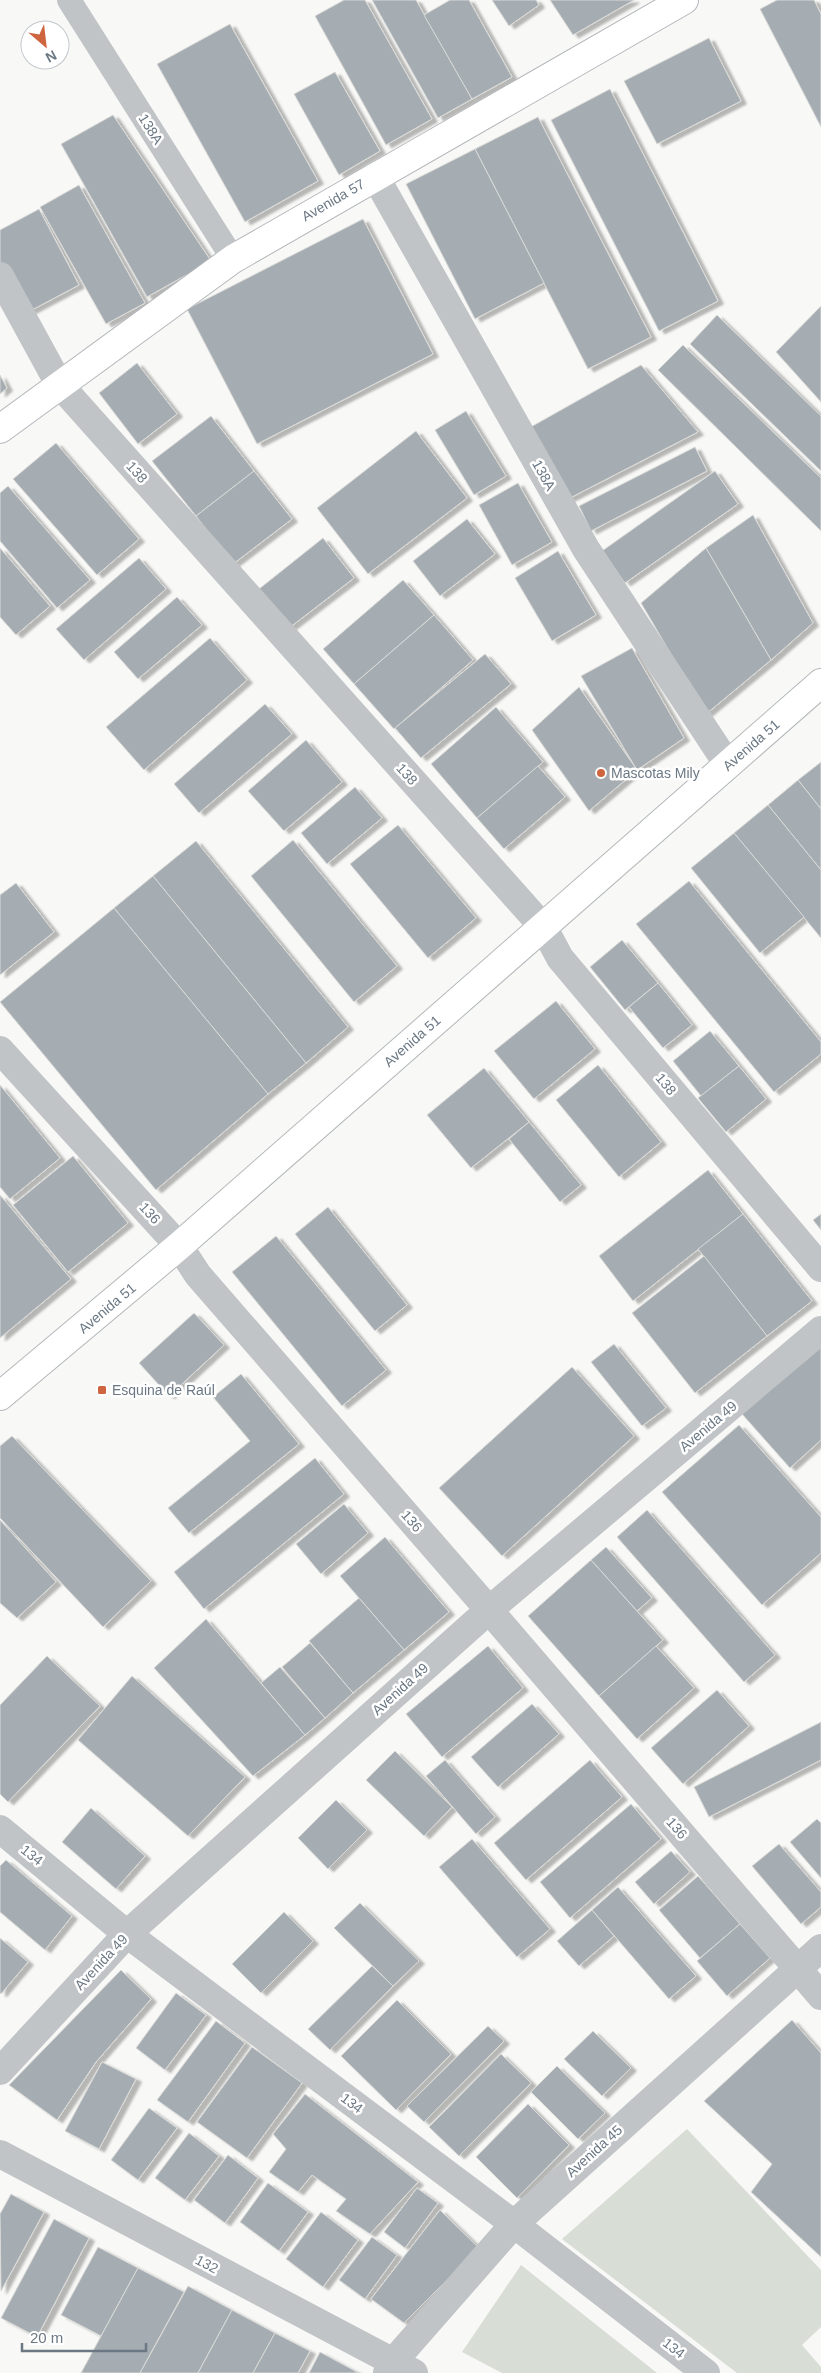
<svg xmlns="http://www.w3.org/2000/svg" width="821" height="2373" font-family="Helvetica,sans-serif">
<defs>
<filter id="shadow"><feDropShadow dx="5.5" dy="3" stdDeviation="1" flood-color="#0004"/></filter>
</defs>
<rect width="100%" height="100%" fill="#f8f8f6"/>
<g fill="#d8ddd6">
<polygon points="687,2129 821,2270 821,2327 802,2345 821,2367 821,2373 737,2373 562,2239"/>
<polygon points="521,2265 657,2373 502,2373 462,2352"/>
</g>
<g fill="#a6adb2" stroke="#dadad8" filter="url(#shadow)">
<polygon points="344,0 365,0 432,119 386,145 315,16"/>
<polygon points="372,0 416,0 472,99 438,118"/>
<polygon points="450,0 469,0 512,77 472,99 424,15"/>
<polygon points="492,0 536,0 539,5 509,26"/>
<polygon points="550,0 634,0 573,35"/>
<polygon points="777,0 814,0 821,14 821,127 760,9"/>
<polygon points="230,24 318,181 245,222 157,64"/>
<polygon points="709,38 741,101 657,144 624,81"/>
<polygon points="335,72 380,151 339,175 294,94"/>
<polygon points="610,89 718,301 659,331 551,120"/>
<polygon points="113,115 211,261 147,297 61,144"/>
<polygon points="538,117 651,337 588,369 475,149"/>
<polygon points="475,149 544,283 475,319 406,184"/>
<polygon points="79,185 145,303 106,324 40,207"/>
<polygon points="39,209 79,285 26,313 0,264 0,230"/>
<polygon points="363,219 433,354 257,444 187,309"/>
<polygon points="821,306 821,402 776,352"/>
<polygon points="717,315 821,416 821,471 690,344"/>
<polygon points="683,345 821,478 821,531 658,370"/>
<polygon points="137,363 177,414 138,444 99,393"/>
<polygon points="641,365 698,432 566,500 529,428"/>
<polygon points="0,375 7,388 0,394"/>
<polygon points="466,411 506,476 474,495 435,430"/>
<polygon points="211,416 254,471 196,516 152,461"/>
<polygon points="416,431 467,498 368,574 317,508"/>
<polygon points="56,443 139,539 97,575 13,479"/>
<polygon points="695,447 707,471 591,531 579,506"/>
<polygon points="254,471 292,519 233,564 196,516"/>
<polygon points="715,471 738,504 625,583 602,551"/>
<polygon points="518,483 552,542 512,565 479,505"/>
<polygon points="8,486 90,580 57,608 0,541 0,493"/>
<polygon points="753,515 813,623 771,660 706,548"/>
<polygon points="467,519 495,554 440,596 413,561"/>
<polygon points="323,538 354,578 289,628 259,589"/>
<polygon points="0,548 50,606 16,635 0,617"/>
<polygon points="706,548 771,660 706,714 641,603"/>
<polygon points="558,551 596,615 552,641 515,578"/>
<polygon points="139,558 166,589 84,660 56,629"/>
<polygon points="403,580 434,615 354,684 323,649"/>
<polygon points="177,597 202,625 138,679 114,652"/>
<polygon points="434,615 473,660 394,729 354,684"/>
<polygon points="210,638 247,680 144,770 106,727"/>
<polygon points="632,648 684,738 637,770 581,676"/>
<polygon points="485,654 511,684 421,758 395,728"/>
<polygon points="579,687 637,770 589,811 532,730"/>
<polygon points="265,704 292,734 199,813 174,784"/>
<polygon points="496,707 543,762 477,818 431,764"/>
<polygon points="306,740 342,782 284,831 248,791"/>
<polygon points="821,762 821,809 798,780"/>
<polygon points="538,766 565,797 504,849 477,818"/>
<polygon points="798,780 821,809 821,870 768,805"/>
<polygon points="355,787 382,818 327,864 301,833"/>
<polygon points="768,805 821,870 821,938 734,833"/>
<polygon points="398,825 476,918 428,958 350,864"/>
<polygon points="734,833 804,917 760,953 691,868"/>
<polygon points="293,840 397,966 354,1002 251,876"/>
<polygon points="196,841 348,1027 306,1063 153,876"/>
<polygon points="153,876 306,1063 268,1094 114,908"/>
<polygon points="689,881 821,1042 821,1054 774,1092 636,924"/>
<polygon points="16,883 54,932 0,975 0,895"/>
<polygon points="114,908 268,1094 156,1190 0,1002"/>
<polygon points="622,940 658,983 625,1010 590,967"/>
<polygon points="658,983 692,1025 663,1048 629,1007"/>
<polygon points="556,1001 595,1049 534,1099 494,1051"/>
<polygon points="710,1031 739,1066 701,1096 673,1061"/>
<polygon points="598,1065 661,1142 619,1177 556,1100"/>
<polygon points="739,1066 766,1099 726,1132 698,1098"/>
<polygon points="484,1068 529,1122 471,1168 427,1115"/>
<polygon points="0,1085 60,1158 10,1199 0,1187"/>
<polygon points="529,1122 581,1185 560,1202 509,1139"/>
<polygon points="73,1156 128,1223 68,1272 13,1205"/>
<polygon points="708,1170 743,1214 633,1301 599,1256"/>
<polygon points="0,1195 71,1279 0,1338"/>
<polygon points="328,1207 407,1305 375,1331 295,1234"/>
<polygon points="743,1214 812,1301 767,1336 698,1249"/>
<polygon points="821,1214 821,1230 813,1220"/>
<polygon points="276,1236 386,1370 342,1406 232,1272"/>
<polygon points="704,1256 767,1336 695,1393 632,1313"/>
<polygon points="194,1313 224,1345 169,1396 139,1363"/>
<polygon points="614,1344 666,1408 642,1426 591,1362"/>
<polygon points="821,1345 821,1440 790,1468 742,1414"/>
<polygon points="572,1367 634,1436 502,1556 439,1488"/>
<polygon points="241,1374 299,1444 189,1533 168,1508 250,1441 213,1397"/>
<polygon points="739,1425 821,1517 821,1553 762,1605 662,1492"/>
<polygon points="12,1436 151,1581 103,1627 0,1518 0,1446"/>
<polygon points="315,1458 344,1494 204,1609 174,1572"/>
<polygon points="344,1504 368,1533 321,1574 296,1544"/>
<polygon points="647,1510 775,1655 744,1682 617,1537"/>
<polygon points="0,1520 56,1582 17,1618 0,1603"/>
<polygon points="385,1537 449,1612 404,1650 340,1576"/>
<polygon points="606,1547 652,1598 637,1611 591,1560"/>
<polygon points="591,1560 663,1640 599,1696 528,1616"/>
<polygon points="359,1598 404,1650 353,1693 309,1641"/>
<polygon points="206,1619 305,1735 253,1776 154,1668"/>
<polygon points="310,1643 353,1693 325,1718 282,1667"/>
<polygon points="488,1646 523,1688 442,1757 406,1714"/>
<polygon points="656,1646 694,1688 637,1739 599,1696"/>
<polygon points="47,1656 100,1706 8,1802 0,1794 0,1705"/>
<polygon points="280,1667 325,1718 305,1735 261,1683"/>
<polygon points="132,1676 245,1777 188,1836 78,1740"/>
<polygon points="717,1690 749,1726 683,1784 651,1748"/>
<polygon points="532,1704 559,1734 498,1787 471,1757"/>
<polygon points="821,1722 821,1760 709,1817 694,1787"/>
<polygon points="395,1751 452,1807 424,1836 366,1780"/>
<polygon points="445,1760 495,1817 476,1834 426,1776"/>
<polygon points="590,1760 622,1797 526,1880 494,1843"/>
<polygon points="336,1800 367,1830 328,1869 298,1838"/>
<polygon points="631,1804 661,1839 570,1918 540,1882"/>
<polygon points="91,1808 145,1856 116,1889 62,1842"/>
<polygon points="817,1819 821,1823 821,1878 790,1842"/>
<polygon points="472,1839 550,1929 517,1957 439,1867"/>
<polygon points="779,1844 821,1892 821,1907 801,1924 752,1866"/>
<polygon points="671,1851 690,1872 654,1904 635,1882"/>
<polygon points="6,1860 72,1916 45,1950 0,1912 0,1866"/>
<polygon points="698,1876 740,1924 700,1958 659,1910"/>
<polygon points="618,1887 696,1976 669,1999 592,1910"/>
<polygon points="360,1903 419,1961 393,1986 334,1928"/>
<polygon points="592,1910 614,1936 579,1966 557,1941"/>
<polygon points="284,1912 313,1941 261,1993 232,1964"/>
<polygon points="740,1924 770,1958 727,1996 697,1961"/>
<polygon points="0,1938 28,1962 1,1994 0,1993"/>
<polygon points="372,1966 393,1986 330,2050 308,2029"/>
<polygon points="121,1970 151,1999 96,2062 57,2120 9,2085"/>
<polygon points="176,1993 206,2015 165,2070 136,2048"/>
<polygon points="397,2000 451,2054 396,2110 341,2056"/>
<polygon points="792,2020 821,2053 821,2257 751,2192 772,2164 704,2101"/>
<polygon points="216,2021 245,2043 188,2122 157,2100"/>
<polygon points="488,2026 504,2041 424,2122 407,2106"/>
<polygon points="593,2031 631,2068 602,2096 564,2059"/>
<polygon points="252,2047 302,2083 247,2158 197,2122"/>
<polygon points="501,2054 531,2083 459,2156 429,2127"/>
<polygon points="102,2062 136,2079 99,2149 65,2131"/>
<polygon points="557,2066 605,2113 578,2139 531,2092"/>
<polygon points="305,2094 418,2182 370,2234 336,2211 346,2199 312,2175 298,2192 269,2172 286,2149 273,2134"/>
<polygon points="528,2104 569,2145 517,2198 476,2157"/>
<polygon points="149,2108 177,2128 138,2180 111,2160"/>
<polygon points="189,2133 219,2156 185,2200 155,2178"/>
<polygon points="228,2155 258,2178 225,2223 194,2200"/>
<polygon points="268,2183 308,2212 279,2251 240,2222"/>
<polygon points="417,2188 438,2203 405,2248 384,2232"/>
<polygon points="11,2194 44,2212 1,2291 0,2214"/>
<polygon points="440,2210 479,2248 404,2323 371,2299"/>
<polygon points="321,2212 358,2240 323,2287 286,2259"/>
<polygon points="54,2219 89,2238 37,2337 1,2318"/>
<polygon points="372,2237 397,2255 365,2299 339,2280"/>
<polygon points="98,2247 138,2268 101,2336 61,2315"/>
<polygon points="138,2268 184,2292 140,2373 81,2373"/>
<polygon points="188,2286 232,2310 198,2373 140,2373"/>
<polygon points="232,2310 275,2333 253,2373 198,2373"/>
<polygon points="275,2333 310,2351 298,2373 253,2373"/>
<polygon points="320,2352 357,2372 357,2373 309,2373"/>
</g>
<g fill="none" stroke-linecap="round" stroke-linejoin="round">
<g stroke="#b3b7bc" stroke-width="30">
<polyline id="secondary" points="0,429 233,259 684,0"/>
</g>
<g stroke="#b4b8bb" stroke-width="30">
<polyline id="primary" points="0,1396 179,1246 821,683"/>
</g>
<polyline stroke="#c0c4c7" stroke-width="24" points="69,0 233,259"/>
<g stroke="#c0c4c7" stroke-width="28">
<polyline points="375,176 586,549 728,765"/>
<polyline points="0,276 59,384 544,928 560,958 821,1268"/>
<polyline points="0,1050 179,1246 198,1275 489,1610 821,1996"/>
<polyline points="0,1829 127,1934 514,2224 706,2373"/>
<polyline points="0,2071 127,1934 489,1610 821,1330"/>
<polyline points="0,2154 414,2373"/>
<polyline points="387,2373 393,2362 514,2224 821,1948"/>
</g>
<use href="#secondary" stroke="#fff" stroke-width="28"/>
<use href="#primary" stroke="#fff" stroke-width="28"/>
</g>
<g fill="#cf653f" stroke="#fff" stroke-width="2">
<circle cx="601" cy="773" r="5"/>
<rect x="97" y="1385" width="10" height="10" rx="2.5"/>
</g>
<g text-anchor="middle" stroke-width="5" stroke-linejoin="round" paint-order="stroke">
<g font-size="14" fill="#6b7884" stroke="#fff">
<text transform="translate(151 129) rotate(58)" y="5">138A</text>
<text transform="translate(333 200) rotate(-30)" y="5">Avenida 57</text>
<text transform="translate(137 472) rotate(48)" y="5">138</text>
<text transform="translate(544 475) rotate(61)" y="5">138A</text>
<text transform="translate(751 745) rotate(-41)" y="5">Avenida 51</text>
<text transform="translate(407 774) rotate(48)" y="5">138</text>
<text transform="translate(412 1041) rotate(-41)" y="5">Avenida 51</text>
<text transform="translate(666 1084) rotate(50)" y="5">138</text>
<text transform="translate(150 1213) rotate(48)" y="5">136</text>
<text transform="translate(107 1308) rotate(-40)" y="5">Avenida 51</text>
<text transform="translate(708 1426) rotate(-40)" y="5">Avenida 49</text>
<text transform="translate(412 1521) rotate(49)" y="5">136</text>
<text transform="translate(400 1689) rotate(-42)" y="5">Avenida 49</text>
<text transform="translate(677 1828) rotate(49)" y="5">136</text>
<text transform="translate(32 1855) rotate(39)" y="5">134</text>
<text transform="translate(101 1962) rotate(-47)" y="5">Avenida 49</text>
<text transform="translate(352 2103) rotate(37)" y="5">134</text>
<text transform="translate(594 2151) rotate(-42)" y="5">Avenida 45</text>
<text transform="translate(207 2264) rotate(28)" y="5">132</text>
<text transform="translate(674 2348) rotate(38)" y="5">134</text>
</g>
<g font-size="14" fill="#6b7884" stroke="#fff" text-anchor="start">
<text x="611" y="778">Mascotas Mily</text>
<text x="112" y="1395">Esquina de Raúl</text>
</g>
</g>
<g transform="translate(45 45) rotate(152)"><circle r="24" fill="#ffffff" stroke="#c4c9ce"/>
<path d="M0-4L9 19L0 12L-9 19Z" fill="#cf653f"/>
<text y="-8" font-size="14" font-weight="bold" text-anchor="middle" fill="#6b7884">N</text>
</g>
<path d="M22 2343v8h124v-8" fill="none" stroke="#6b7884" stroke-width="2.5"/>
<text x="30" y="2343" font-size="15" fill="#6b7884" stroke="#ffffff" stroke-width="4" paint-order="stroke">20 m</text>
</svg>
